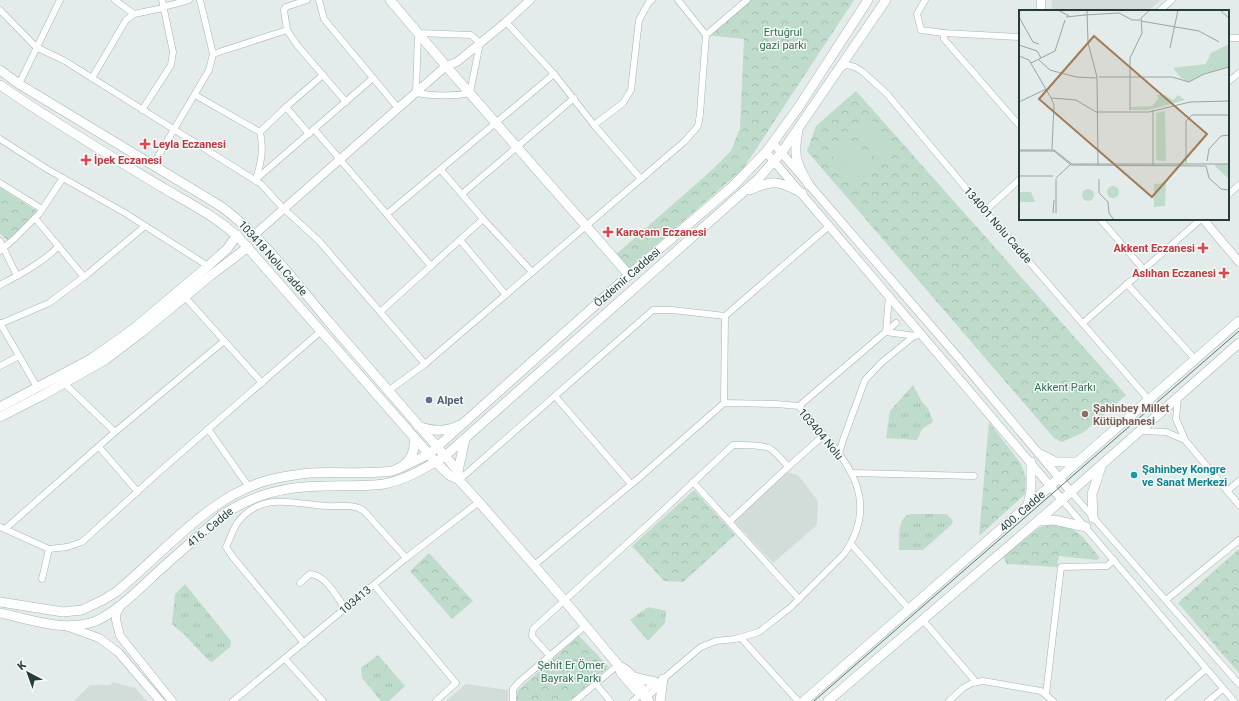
<svg xmlns="http://www.w3.org/2000/svg" width="1239" height="701" font-family="Roboto,sans-serif">
<defs>
<pattern id="grass-tufts" width="24" height="20" patternUnits="userSpaceOnUse"><rect width="24" height="20" fill="#bedbcb"/><path d="M3 7l-1-3M5 7V3M7 7l1-3M15 17l-1-3M17 17v-4M19 17l1-3" fill="none" stroke="#a3bdaf"/></pattern>
<pattern id="park-crowns" width="20" height="18" patternUnits="userSpaceOnUse"><rect width="20" height="18" fill="#bedbcb"/><path d="M2 6a3 3 0 1 1 6 0M12 15a3 3 0 1 1 6 0" fill="none" stroke="#a3bdaf"/></pattern>
</defs>
<rect width="100%" height="100%" fill="#e3ecea"/>
<g fill="#d2dcd9">
<polygon points="1052,0 1161,0 1148,11 1051,11"/>
<polygon points="784,471 798,475 818,501 817,525 773,563 733,520"/>
<polygon points="112,682 135,688 147,701 74,701 90,685 111,685"/>
<polygon points="466,684 508,690 508,701 446,701"/>
</g>
<g fill="url(#grass-tufts)">
<polygon points="913,385 922,402 928,408 933,422 922,429 917,440 886,438 890,411"/>
<path d="M911 514H947L953 521 951 525 923 550H899C900 539 896 517 911 514Z"/>
<polygon points="185,584 231,641 230,647 212,662 207,659 186,636 172,624 175,594"/>
<polygon points="648,607 666,611 665,623 648,641 630,620"/>
<polygon points="378,655 405,686 389,701 381,701 362,678 361,668"/>
</g>
<g fill="url(#park-crowns)">
<polygon points="747,0 854,0 743,169 626,271 613,257 712,170 731,151 740,128 744,39 706,35"/>
<polygon points="856,91 1126,395 1084,432 1062,442 1054,438 807,151 816,126"/>
<polygon points="0,187 37,211 9,241 0,234"/>
<polygon points="989,422 1021,464 1026,478 1025,494 979,536"/>
<polygon points="694,490 735,535 683,582 664,581 632,546"/>
<polygon points="1057,523 1074,530 1082,536 1100,558 1097,560 1059,556 1057,567 1007,564 1003,557 1038,528"/>
<polygon points="1239,549 1239,673 1178,603"/>
<polygon points="429,553 473,601 452,619 410,571"/>
<polygon points="579,636 609,667 569,701 516,701 518,690"/>
</g>
<g fill="#bedbcb">
<polygon points="870,118 893,146 877,159 854,132"/>
<polygon points="846,139 869,167 853,180 830,153"/>
</g>
<g fill="none" stroke-linecap="round" stroke-linejoin="round">
<g stroke="#a6b4b2" stroke-width="7">
<g id="minor">
<polyline points="115,0 134,14"/>
<polyline points="307,0 286,7 284,10 287,30 297,45 346,102"/>
<polyline points="319,0 324,19 398,108"/>
<polyline points="925,0 917,14 921,30 944,33 1020,37"/>
<polyline points="163,7 189,0"/>
<polyline points="0,10 36,47 65,61 261,184 282,207 319,241 425,364"/>
<polyline points="1159,11 1172,0"/>
<polyline points="506,22 554,74 594,125 641,179"/>
<path d="M418 33 471 35 480 43 470 93C452 97 434 96 416 93Z"/>
<polyline points="944,33 944,39 1020,126"/>
<polyline points="706,35 747,0"/>
<polyline points="1228,38 1239,38"/>
<polyline points="213,54 287,30"/>
<polyline points="840,68 847,65 855,67 863,72 887,94 985,211 1149,400"/>
<polyline points="92,78 126,20 134,14 163,8"/>
<polyline points="1228,82 1239,73"/>
<polyline points="19,84 60,0"/>
<path d="M195 95 260 132C264 149 261 163 256 179"/>
<polyline points="286,107 309,134"/>
<polyline points="142,110 171,65 173,52 162,0"/>
<polyline points="594,125 623,103 631,90 639,20 649,2 652,0"/>
<polyline points="314,129 431,266 483,219"/>
<polyline points="260,132 286,107 323,75"/>
<polyline points="0,139 47,169 125,213 208,266"/>
<polyline points="153,165 209,70 213,54 200,0"/>
<polyline points="441,170 483,219 532,272"/>
<polyline points="255,180 373,78"/>
<polyline points="0,183 42,209"/>
<polyline points="462,194 574,98"/>
<polyline points="1228,195 1239,185"/>
<polyline points="985,211 1020,179"/>
<polyline points="387,214 554,74"/>
<polyline points="35,218 84,277"/>
<polyline points="1100,219 1144,270"/>
<polyline points="460,240 506,295"/>
<polyline points="0,241 17,276"/>
<polyline points="0,251 15,238 39,214 63,178"/>
<polyline points="1127,284 1195,359"/>
<path d="M0 285C21 274 42 263 59 246"/>
<polyline points="889,296 886,332 916,336"/>
<polyline points="185,297 262,383"/>
<polyline points="380,312 431,266"/>
<polyline points="725,316 829,226"/>
<polyline points="0,323 37,387"/>
<polyline points="1083,323 1201,219"/>
<polyline points="0,324 49,303 89,273 145,226"/>
<polyline points="0,366 19,356"/>
<polyline points="64,383 115,432"/>
<polyline points="388,391 425,364 685,141 698,126 700,114 706,35 678,0"/>
<polyline points="555,396 631,484"/>
<polyline points="1178,397 1176,419 1185,440 1239,505"/>
<polyline points="799,406 896,323"/>
<polyline points="208,429 249,487"/>
<polyline points="1141,431 1166,432 1185,440"/>
<polyline points="99,447 138,492"/>
<polyline points="839,454 843,440 865,380 881,363 914,336"/>
<polyline points="852,473 974,476"/>
<polyline points="459,480 653,310 672,310 725,316 724,403"/>
<polyline points="693,482 799,599"/>
<polyline points="1227,491 1239,481"/>
<polyline points="1071,492 1239,684"/>
<polyline points="1062,500 1234,701"/>
<polyline points="729,522 788,467 824,435"/>
<polyline points="0,527 49,549 67,547 82,542 159,472 321,331"/>
<polyline points="5,529 115,432 224,341"/>
<polyline points="851,544 909,609"/>
<path d="M533 566 640 477 724 403 776 404 799 406C836 450 887 493 844 554L791 607 759 632 735 639 716 641 701 647 663 679 658 687 644 700"/>
<polyline points="42,579 49,549"/>
<path d="M300 583 310 574C326 575 336 596 345 608"/>
<polyline points="374,585 456,683 436,701"/>
<polyline points="1166,600 1239,540"/>
<polyline points="922,619 976,682"/>
<polyline points="741,638 798,701"/>
<path d="M304 643 232 556 226 547C230 539 233 529 238 522 262 491 293 504 326 506 339 507 353 503 364 511L406 558"/>
<path d="M550 656 532 636 533 629 653 520 733 445C743 445 765 444 772 450 778 454 783 461 788 467"/>
<polyline points="285,659 323,701"/>
<polyline points="596,684 610,701"/>
<polyline points="1046,694 1061,567 1107,566 1114,560"/>
<polyline points="233,701 406,558 479,502"/>
<polyline points="513,701 513,689 519,682 585,626"/>
<polyline points="575,701 618,665"/>
<polyline points="633,701 656,681"/>
<polyline points="949,701 963,688 972,683 983,681 1041,691 1053,701"/>
<polyline points="1169,701 1206,669"/>
<polyline points="1208,701 1223,689"/>
</g>
</g>
<g stroke="#a6b4b2" stroke-width="9">
<g id="tertiary">
<polyline points="1041,11 1041,0"/>
<polyline points="774,144 957,356 1071,492"/>
<polyline points="766,152 1062,500"/>
<polyline points="1203,219 1239,262"/>
<polyline points="254,235 446,66 457,62 506,22 530,0"/>
<polyline points="121,605 116,614 116,620 120,636 172,701"/>
<polyline points="66,626 99,638 118,652 160,701"/>
</g>
</g>
<g stroke="#a3b7b3" stroke-width="10">
<g id="secondary">
<polyline points="390,0 446,66 629,275"/>
<path d="M0 70 19 84 222 207C264 239 295 282 329 322 372 372 415 421 458 471L459 480"/>
<path d="M0 85C53 122 109 155 165 189 191 204 218 218 240 239L435 461 449 475 459 480 479 502 564 600 618 665 621 673 634 688 649 701"/>
<path d="M798 130C793 156 796 163 809 185"/>
<path d="M750 190C774 179 779 181 802 193"/>
<polyline points="0,407 91,359 132,330 208,266 227,249 237,235"/>
<polyline points="0,417 43,395 105,360 142,332 210,276 248,247"/>
<path d="M418 426C433 432 446 432 460 425"/>
<polyline points="1040,454 1056,462 1078,462"/>
<polyline points="400,468 429,454 629,275 733,186 766,152 798,108 868,0"/>
<polyline points="458,471 465,439"/>
<polyline points="1028,505 1031,490 1031,462"/>
<polyline points="1093,518 1092,494 1101,467"/>
<polyline points="1038,521 1054,520 1086,527"/>
<path d="M0 602 63 612 82 610 103 600 116 592C165 552 213 491 277 478 288 476 300 474 310 473 338 471 365 475 392 471 408 466 416 455 414 437"/>
<path d="M0 613C28 619 60 631 90 623 113 617 143 585 162 568 181 551 201 534 221 516 254 494 286 486 325 486 345 485 364 487 384 484 406 480 425 468 445 456L759 178 782 152 886 0"/>
<path d="M621 667C632 673 640 684 645 696"/>
<polyline points="633,677 655,682"/>
<polyline points="660,701 663,679"/>
<polyline points="804,701 1239,321"/>
<polyline points="828,701 1038,521 1239,343"/>
</g>
</g>
<use href="#minor" stroke="#fff" stroke-width="6"/>
<use href="#tertiary" stroke="#fff" stroke-width="8"/>
<use href="#secondary" stroke="#fff" stroke-width="9"/>
<polyline stroke="#5f7775" stroke-width="1" points="814,701 1239,331"/>
</g>
<g fill="#e0444e" stroke="#f4f9f7" stroke-width="1.5">
<path d="M143 138h4v4h4v4h-4v4h-4v-4h-4v-4h4z"/>
<path d="M84 154h4v4h4v4h-4v4h-4v-4h-4v-4h4z"/>
<path d="M606 226h4v4h4v4h-4v4h-4v-4h-4v-4h4z"/>
<path d="M1201 242h4v4h4v4h-4v4h-4v-4h-4v-4h4z"/>
<path d="M1222 267h4v4h4v4h-4v4h-4v-4h-4v-4h4z"/>
</g>
<circle fill="#5c6f8a" stroke="#f4f9f7" stroke-width="1.5" cx="429" cy="400" r="4"/>
<circle fill="#8d6e63" stroke="#f4f9f7" stroke-width="1.5" cx="1085" cy="414" r="4"/>
<circle fill="#0f9aa8" stroke="#f4f9f7" stroke-width="1.5" cx="1134" cy="475" r="4"/>
<g text-anchor="middle" stroke-width="3" stroke-linejoin="round" paint-order="stroke">
<g font-size="11" fill="#326f55" stroke="#f4f9f7">
<text x="783" y="36">Ertuğrul<tspan x="783" dy="13">gazi parkı</tspan></text>
<text x="1065" y="391">Akkent Parkı</text>
<text x="571" y="669">Şehit Er Ömer<tspan x="571" dy="13">Bayrak Parkı</tspan></text>
</g>
<g font-size="11" font-weight="bold" fill="#be3a42" stroke="#f4f9f7" text-anchor="start">
<text x="153" y="148">Leyla Eczanesi</text>
<text x="94" y="164">İpek Eczanesi</text>
<text x="616" y="236">Karaçam Eczanesi</text>
<text x="1195" y="252" text-anchor="end">Akkent Eczanesi</text>
<text x="1216" y="277" text-anchor="end">Aslıhan Eczanesi</text>
</g>
<g font-size="11" fill="#243c3a" stroke="#f4f9f7">
<text transform="translate(998 225) rotate(49)" y="4">134001 Nolu Cadde</text>
<text transform="translate(273 258) rotate(48)" y="4">103418 Nolu Cadde</text>
<text transform="translate(627 277) rotate(-41)" y="4">Özdemir Caddesi</text>
<text transform="translate(821 434) rotate(50)" y="4">103404 Nolu</text>
<text transform="translate(1022 511) rotate(-41)" y="4">400. Cadde</text>
<text transform="translate(210 527) rotate(-39)" y="4">416. Cadde</text>
<text transform="translate(355 600) rotate(-40)" y="4">103413</text>
</g>
<g font-size="11" font-weight="bold" fill="#4e5e75" stroke="#f4f9f7" text-anchor="start">
<text x="437" y="404">Alpet</text>
</g>
<g font-size="11" font-weight="bold" fill="#785e54" stroke="#f4f9f7" text-anchor="start">
<text x="1093" y="412">Şahinbey Millet<tspan x="1093" dy="13">Kütüphanesi</tspan></text>
</g>
<g font-size="11" font-weight="bold" fill="#0d838f" stroke="#f4f9f7" text-anchor="start">
<text x="1142" y="473">Şahinbey Kongre<tspan x="1142" dy="13">ve Sanat Merkezi</tspan></text>
</g>
</g>
<g transform="translate(1019 10)">
<rect width="210" height="210" fill="#e3ecea"/>
<path d="M210 34V57L187 63 169 72 162 68 154 58 187 54 192 43ZM137 85H146L154 90 159 85 166 90 130 100H111V97L133 96 140 88ZM146 101 147 151H140L137 149V103ZM196 154H210V169L196 156ZM147 173 146 196 135 197V174ZM88 182a6 6 0 1 1 12 0a6 6 0 1 1-12 0ZM63 185a6 6 0 1 1 12 0a6 6 0 1 1-12 0ZM0 182H12L16 192H0Z" fill="#bedbcb"/>
<path fill="none" stroke="#97a6a4" stroke-width="1" d="M39 0 50 6M68 0 69 33 78 67 79 155M201 0 210 8M65 5 100 3 113 10H121M0 7 14 32 20 34M47 7 66 5M122 11 180 21 200 32M0 35 18 41 22 48M151 38 159 0M0 46 10 50 32 88 57 90 77 102H130L171 92 210 91M20 50 31 60 57 67 78 68M12 53 36 41 46 10M80 67H153L170 72 185 64 210 57M32 88 35 95 33 139M0 92 27 79M111 100V48L123 23 122 8 131 0M0 140H35L53 154H210M0 141H35L52 155 187 156M188 151 190 139 202 126 210 125M167 153V111L173 105H210M134 155V100M187 156 190 168 202 179 210 180M0 166H34M37 168 52 154M37 169V203M80 169V183L89 192 90 203 95 210M34 203 35 190"/>
<path fill="#a27c57" fill-opacity="0.15" stroke="#a27c57" stroke-width="2" d="M75 26 188 124 133 187 20 89Z"/>
<rect width="210" height="210" fill="none" stroke="#243c3a" stroke-width="2"/>
</g>
<g transform="translate(28 673) rotate(319)" stroke="#f4f9f7" stroke-width="3" paint-order="stroke">
<path d="M0-3L7 15L0 10L-7 15Z" fill="#243c3a"/>
<text y="-6" font-size="11" font-weight="bold" text-anchor="middle" fill="#243c3a">K</text>
</g>
</svg>
